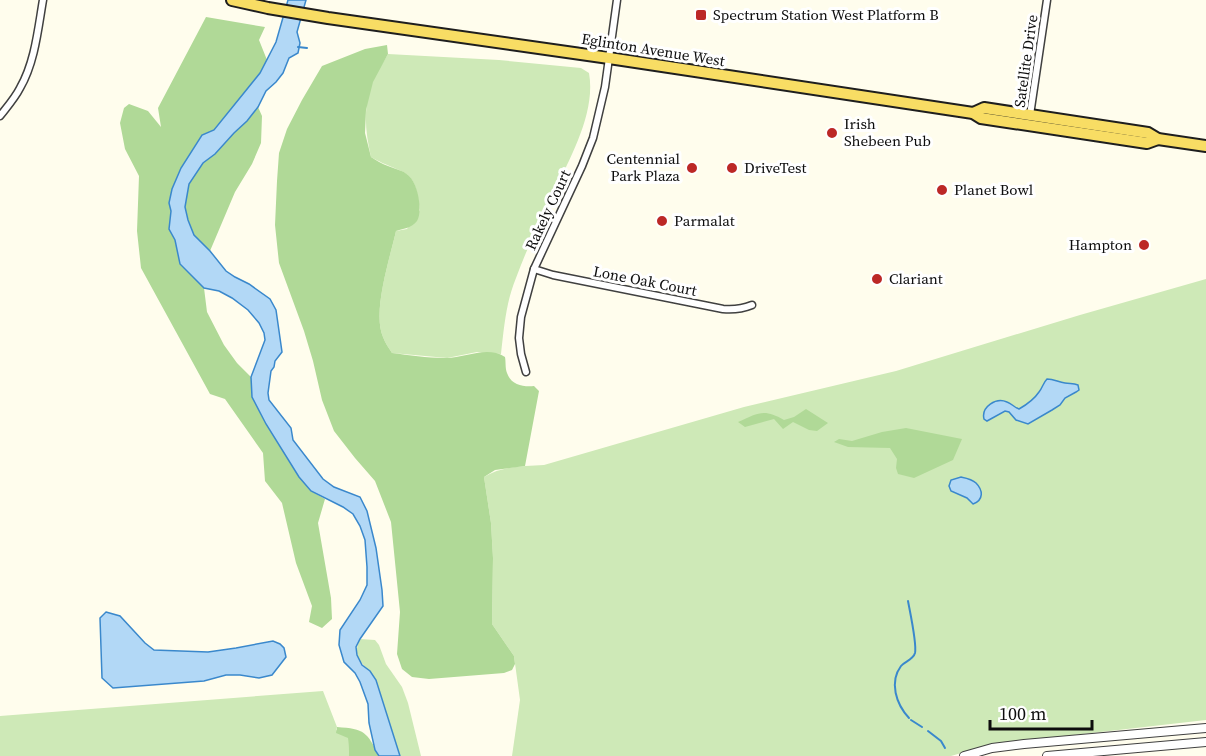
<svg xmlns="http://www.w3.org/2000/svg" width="1206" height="756" font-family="'Source Serif 4',serif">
<rect width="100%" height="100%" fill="#fffded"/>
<g fill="#cee9b7">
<path d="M388 54 499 60 581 68 589 73C596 112 571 156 555 190 541 219 527 248 516 278 506 302 504 328 501 354L477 352 447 358 392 353C389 348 385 343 383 337 372 312 390 258 396 231L407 229 420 210C415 165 404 176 371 157 365 130 363 109 372 83 376 73 383 63 388 54Z"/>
<path d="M1206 279V720L1030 740 968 751 951 756H512L520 700 514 656 492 624 493 558 491 523 484 477C502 466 523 466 544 465L744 407 896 371 1080 315Z"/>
<path d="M360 639 375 640 379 645 386 664 402 687 408 703 421 756H400L376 680C366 664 350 660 360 639Z"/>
<polygon points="323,691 337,727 336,730 348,737 349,756 0,756 0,716"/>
</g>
<g fill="#b0d997">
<polygon points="206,17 265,27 259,40 267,60 260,73 220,123 214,130 202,135 181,168 172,189 169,203 171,211 169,229 175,240 180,264 204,288 207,312 224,345 237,363 251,377 252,397 266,424 299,477 311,491 325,499 318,523 331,598 332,619 322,628 309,622 312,606 296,563 282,503 265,481 263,453 225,399 210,394 141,268 137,231 139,176 125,149 120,123 124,108 129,104 148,111 161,127 158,108"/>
<path d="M387 45 388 54 373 82 366 110 365 133 371 157C376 160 382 164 388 166 395 169 403 170 409 176 418 184 423 211 417 221 412 228 402 229 396 231 390 258 372 312 383 337 385 343 389 348 392 353 409 355 427 358 444 358 464 359 486 345 505 357 506 362 505 368 507 373 511 385 523 387 534 386L539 391 525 466 495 470 484 477 491 523 493 558 492 624 514 656 515 664 512 670 504 673 429 679 412 677 402 669 397 654 400 612 391 522 375 481 355 458 334 431 322 400 313 361 304 331 279 263 275 225 277 181 279 153 287 129 302 100 322 66 365 49Z"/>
<polygon points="258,107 262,116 261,143 252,164 235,192 210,251 194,235 188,220 185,207 189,184 203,163 215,154 234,133 247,121"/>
<path d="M806 409 828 423 817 431 809 430 793 422 783 429 774 419 745 427 738 422C758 413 764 408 784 420L794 417Z"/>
<polygon points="906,428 962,439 953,460 914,478 898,474 896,468 897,459 890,448 848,447 834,442 839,439 852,441 882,432"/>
<path d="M337 727C365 729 367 732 379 756H349L348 738 336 733Z"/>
</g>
<g fill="#b2d8f6" stroke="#3a88cc" stroke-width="1.5">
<polygon points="288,0 306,0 297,32 300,43 298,53 289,58 283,73 276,82 266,91 258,107 247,121 234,133 215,154 203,163 189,184 185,207 188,220 194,235 210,251 226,271 235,277 249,284 270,299 276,310 282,352 275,361 274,367 271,371 268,393 269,400 291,428 293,440 323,479 334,487 360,497 367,511 376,548 382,590 383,606 360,639 356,647 357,655 362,665 370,671 376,680 400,756 379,756 375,750 369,723 368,704 360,682 355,673 344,662 339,645 340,630 360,600 367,585 367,567 365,540 360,526 353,514 343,507 311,491 299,477 266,424 252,397 251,377 265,340 264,333 259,323 248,310 232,298 219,291 204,288 180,264 175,240 169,229 171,211 169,203 172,189 181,168 202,135 214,130 260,73 276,42"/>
<path d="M1047 379C1054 379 1058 382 1065 383 1070 384 1073 383 1078 385L1079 390 1076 392 1065 398 1060 405 1052 410 1028 424 1016 420 1009 412 1005 411 987 421 984 419C981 407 996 397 1007 402 1012 404 1014 407 1019 409 1026 405 1035 398 1039 392 1043 387 1043 383 1047 379Z"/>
<path d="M961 477C966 478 972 479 976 483 983 490 984 500 973 504L967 498 951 491 949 486 951 480Z"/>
<polygon points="106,612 120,616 145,643 154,650 208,652 236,648 273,641 280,644 284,648 286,657 272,675 259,678 240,675 226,675 204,681 113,688 102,678 100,618"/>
</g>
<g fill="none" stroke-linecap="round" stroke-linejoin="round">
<g stroke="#3a88cc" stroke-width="2">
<polyline points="298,47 307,48"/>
<path d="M908 601C910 612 917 644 915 653 913 660 905 661 901 666 889 682 896 704 909 718"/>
<polyline points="911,720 922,727"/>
<polyline points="928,731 941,741 945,748"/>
</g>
<g stroke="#404040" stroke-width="9">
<g id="minor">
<polyline points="1030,115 1047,0"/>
<path d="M0 116C7 107 15 98 20 88 35 62 38 29 43 0"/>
<path d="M534 269 553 275 723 309C734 310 742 309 752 305"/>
<polyline points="526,372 521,354 519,338 521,317 534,269 582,166 593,138 605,87 617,0"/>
</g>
</g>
<g stroke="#404040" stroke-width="10">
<g id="tertiary">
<polyline points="964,756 992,748 1024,744 1206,728"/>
<polyline points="1047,756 1206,742"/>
</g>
</g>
<g stroke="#1e1e1e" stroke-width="14">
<g id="primary">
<polyline points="232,0 268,8 328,18 609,58 973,113 981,118 1147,143 1158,139"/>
<polyline points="973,113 984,108 1148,133 1158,139 1206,146"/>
</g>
</g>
<use href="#minor" stroke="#fff" stroke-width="6"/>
<use href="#tertiary" stroke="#fff" stroke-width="8"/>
<use href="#primary" stroke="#f8dd64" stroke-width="10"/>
</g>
<g fill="#bc2826" stroke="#fff" stroke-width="2">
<rect x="695" y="9" width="12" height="12" rx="3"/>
<circle cx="832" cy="133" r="6"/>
<circle cx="692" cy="168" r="6"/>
<circle cx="732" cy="168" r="6"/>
<circle cx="942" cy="190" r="6"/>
<circle cx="662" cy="221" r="6"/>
<circle cx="1144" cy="245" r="6"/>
<circle cx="877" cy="279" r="6"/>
</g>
<g text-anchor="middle" stroke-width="6" stroke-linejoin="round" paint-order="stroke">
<g font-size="15" fill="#0d0d0d" stroke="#fff" text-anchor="start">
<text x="713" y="20">Spectrum Station West Platform B</text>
<text x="844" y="129">Irish<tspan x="844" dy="17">Shebeen Pub</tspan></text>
<text x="680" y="164" text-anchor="end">Centennial<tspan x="680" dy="17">Park Plaza</tspan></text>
<text x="744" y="173">DriveTest</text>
<text x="954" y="195">Planet Bowl</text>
<text x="674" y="226">Parmalat</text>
<text x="1132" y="250" text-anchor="end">Hampton</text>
<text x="889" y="284">Clariant</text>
</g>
<g font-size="15" fill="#0d0d0d" stroke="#fff">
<text transform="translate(653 50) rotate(9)" y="5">Eglinton Avenue West</text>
<text transform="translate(1026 61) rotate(-82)" y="5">Satellite Drive</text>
<text transform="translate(548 210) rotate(-65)" y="5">Rakely Court</text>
<text transform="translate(645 281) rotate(11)" y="5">Lone Oak Court</text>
</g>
</g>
<path d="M990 720v9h102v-9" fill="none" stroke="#0d0d0d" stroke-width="3"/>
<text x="999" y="720" font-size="18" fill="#0d0d0d" stroke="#ffffff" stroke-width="4.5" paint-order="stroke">100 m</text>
</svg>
